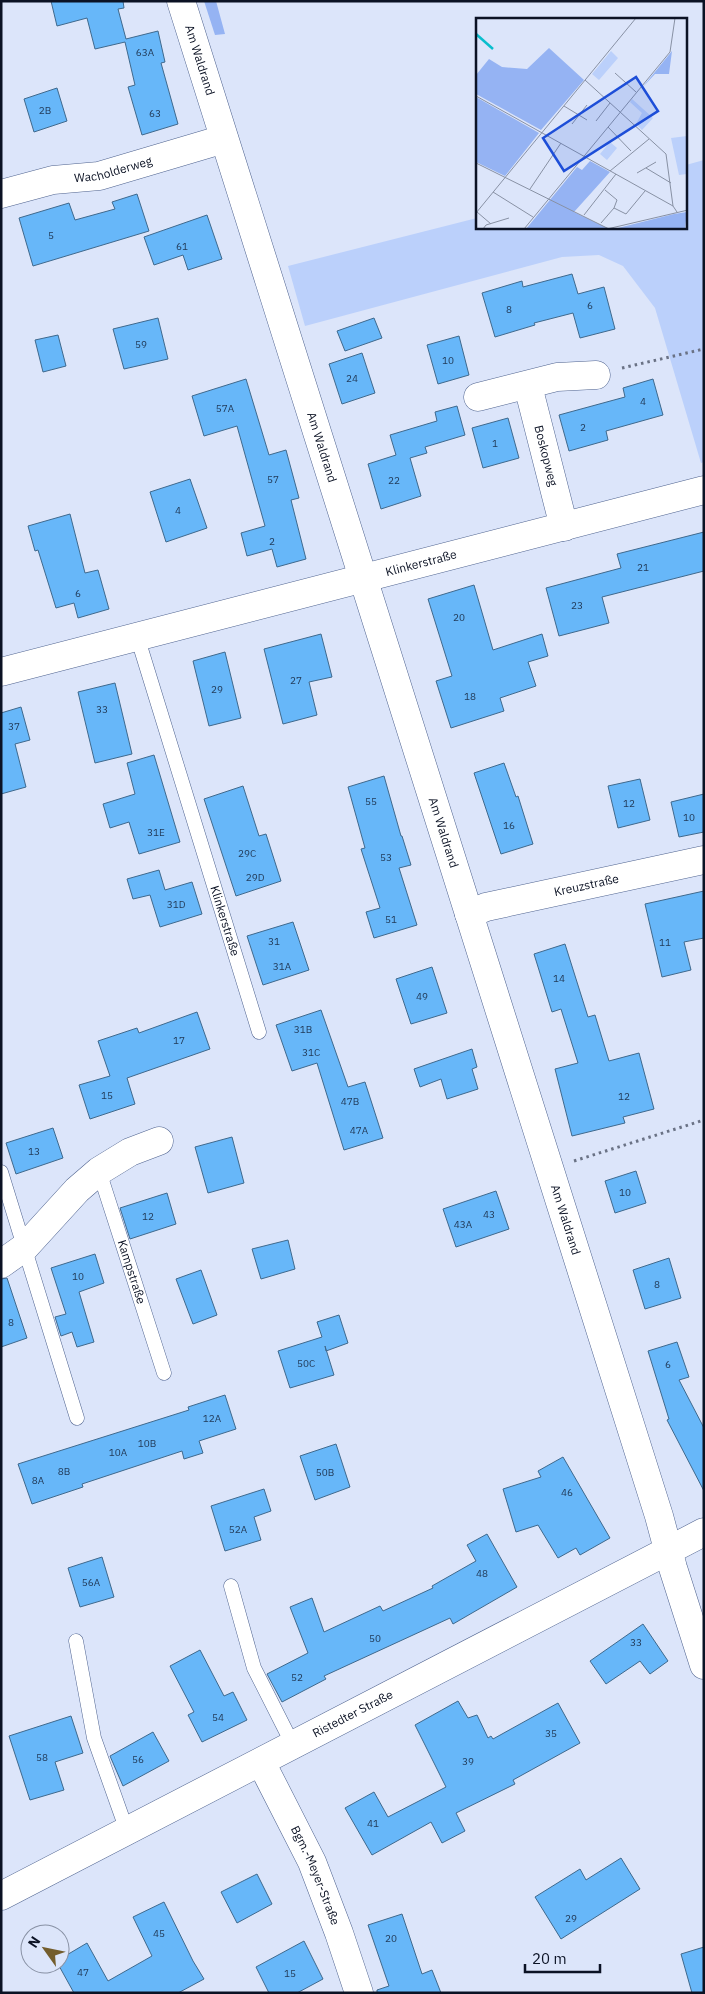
<svg xmlns="http://www.w3.org/2000/svg" width="705" height="1994" font-family="'IBM Plex Sans',sans-serif">
<rect width="100%" height="100%" fill="#dce5fa"/>
<polygon fill="#bbd0fb" points="704,160 704,462 701,463 655,308 623,266 599,255 562,257 305,326 288,266 477,218 478,228 686,228 686,165"/>
<polygon fill="#95b3f3" points="204,1 216,1 225,34 215,35"/>
<g fill="#67b7f9" stroke="#3f698d">
<polygon points="51,1 123,1 124,8 118,9 126,39 158,31 165,62 161,63 178,124 142,135 128,87 135,85 125,42 95,49 87,18 57,26"/>
<polygon points="57,88 67,121 34,132 24,99"/>
<polygon points="137,194 149,231 33,266 19,218 69,203 75,220 115,209 112,202"/>
<polygon points="207,215 222,259 188,270 183,255 154,265 144,237"/>
<polygon points="572,274 578,294 604,287 615,329 580,338 573,313 534,323 535,325 495,337 482,293 522,281 523,287"/>
<polygon points="158,318 168,359 124,369 113,329"/>
<polygon points="374,318 382,338 345,351 337,331"/>
<polygon points="58,335 66,366 43,372 35,340"/>
<polygon points="459,336 469,375 438,384 427,345"/>
<polygon points="362,353 375,393 342,404 329,364"/>
<polygon points="246,379 269,455 286,450 299,498 291,500 306,559 277,567 272,549 247,556 241,533 265,526 237,426 204,436 192,396"/>
<polygon points="653,379 663,415 606,431 608,440 569,451 559,415 625,397 623,388"/>
<polygon points="457,406 465,435 425,447 427,453 410,458 421,496 381,509 368,464 396,455 390,435 437,421 435,412"/>
<polygon points="508,418 519,458 483,468 472,428"/>
<polygon points="190,479 207,528 166,542 150,492"/>
<polygon points="70,514 85,573 98,570 109,609 78,618 74,603 56,608 38,550 35,551 28,526"/>
<polygon points="704,532 704,571 602,597 609,623 559,636 546,588 621,568 617,554"/>
<polygon points="474,585 493,650 542,634 548,656 528,662 536,686 500,698 504,711 451,728 436,681 452,676 428,599"/>
<polygon points="321,634 332,677 309,682 317,715 283,724 264,649"/>
<polygon points="225,652 241,718 209,726 193,661"/>
<polygon points="115,683 132,754 95,763 78,692"/>
<polygon points="21,707 30,740 15,744 26,787 1,794 1,713"/>
<polygon points="154,755 180,842 139,854 129,822 110,828 103,804 135,794 127,763"/>
<polygon points="504,763 516,797 518,796 533,844 501,854 474,773"/>
<polygon points="384,776 401,836 402,836 411,865 399,868 417,925 374,938 366,912 380,908 361,849 365,848 348,787"/>
<polygon points="640,779 650,820 618,828 608,786"/>
<polygon points="243,786 259,836 266,834 281,881 236,896 204,799"/>
<polygon points="704,794 704,832 679,837 671,802"/>
<polygon points="159,870 165,890 192,882 202,914 160,927 150,895 133,899 127,879"/>
<polygon points="704,891 704,938 684,942 691,970 662,977 645,904"/>
<polygon points="293,922 309,970 263,985 247,936"/>
<polygon points="565,944 588,1017 595,1015 609,1061 639,1053 654,1109 623,1117 625,1123 572,1136 555,1069 578,1063 561,1009 552,1012 534,954"/>
<polygon points="432,967 447,1013 411,1024 396,979"/>
<polygon points="321,1010 348,1087 365,1082 383,1138 344,1150 317,1063 292,1071 276,1025"/>
<polygon points="197,1012 210,1049 127,1078 135,1104 90,1119 79,1085 110,1076 98,1041 137,1028 139,1033"/>
<polygon points="472,1049 477,1067 472,1069 478,1089 447,1099 441,1079 420,1087 414,1069"/>
<polygon points="53,1128 63,1158 16,1174 6,1143"/>
<polygon points="232,1137 244,1183 208,1193 195,1147"/>
<polygon points="636,1171 646,1203 615,1213 605,1181"/>
<polygon points="496,1191 509,1229 456,1247 443,1209"/>
<polygon points="167,1193 176,1224 130,1239 120,1208"/>
<polygon points="288,1240 295,1269 261,1279 252,1249"/>
<polygon points="95,1254 104,1283 79,1292 94,1342 77,1347 72,1332 61,1336 55,1317 66,1314 51,1268"/>
<polygon points="669,1258 681,1298 645,1309 633,1270"/>
<polygon points="201,1270 217,1315 193,1324 176,1279"/>
<polygon points="7,1278 27,1338 1,1347 1,1279"/>
<polygon points="339,1315 348,1343 326,1351 325,1346 334,1375 290,1388 278,1351 322,1337 317,1322"/>
<polygon points="677,1342 689,1377 679,1380 704,1428 704,1491 667,1420 669,1419 648,1351"/>
<polygon points="225,1395 236,1429 199,1441 203,1453 184,1459 182,1451 82,1484 83,1487 32,1504 18,1464 189,1410 188,1407"/>
<polygon points="336,1444 350,1487 315,1500 300,1456"/>
<polygon points="563,1457 610,1538 580,1555 576,1548 558,1558 538,1525 516,1532 503,1489 541,1477 538,1471"/>
<polygon points="264,1489 271,1511 254,1517 261,1540 225,1551 211,1506"/>
<polygon points="487,1534 517,1587 453,1624 450,1618 324,1676 326,1679 282,1702 267,1674 308,1653 290,1607 312,1598 324,1632 380,1606 383,1611 433,1588 432,1586 476,1561 467,1545"/>
<polygon points="102,1557 114,1597 80,1607 68,1568"/>
<polygon points="643,1624 668,1661 650,1674 640,1661 606,1684 590,1661"/>
<polygon points="200,1650 224,1696 233,1692 247,1720 202,1742 188,1715 194,1712 170,1666"/>
<polygon points="458,1701 468,1718 477,1715 488,1738 491,1736 493,1739 558,1703 580,1743 513,1780 515,1784 456,1813 465,1831 442,1843 431,1822 372,1855 345,1808 374,1792 388,1817 446,1787 415,1725"/>
<polygon points="71,1716 83,1753 55,1762 64,1790 30,1800 9,1736"/>
<polygon points="153,1732 169,1761 123,1786 110,1756"/>
<polygon points="621,1858 640,1889 561,1939 535,1897 580,1869 586,1880"/>
<polygon points="257,1874 272,1904 237,1923 221,1892"/>
<polygon points="164,1902 193,1961 204,1979 178,1993 74,1993 58,1964 60,1964 60,1959 87,1943 108,1981 152,1956 133,1917"/>
<polygon points="402,1914 422,1974 432,1970 441,1993 377,1993 377,1990 389,1986 368,1925"/>
<polygon points="304,1941 323,1979 297,1993 269,1993 256,1967"/>
<polygon points="704,1947 704,1993 692,1993 681,1954"/>
</g>
<g fill="none" stroke-linecap="round" stroke-linejoin="round">
<g stroke="#4f638f" stroke-width="15">
<g id="lane">
<path id="s1" d="M137 636 259 1032"/>
<path id="s2" d="M99 1171 164 1373"/>
<polyline points="1,1172 77,1418"/>
<polyline points="231,1586 254,1668 293,1745"/>
<polyline points="76,1641 94,1738 127,1831"/>
</g>
</g>
<g stroke="#4f638f" stroke-width="29">
<g id="street">
<path id="s3" d="M181 1 659 1516 673 1568 704 1665"/>
<path id="s4" d="M1 194 53 180 99 176 224 139"/>
<path id="s5" d="M528 386 564 527"/>
<polyline points="478,397 557,377 596,375"/>
<path id="s6" d="M1 672 704 490"/>
<path id="s7" d="M469 914 486 907 704 860"/>
<polyline points="1,1264 25,1247 77,1190 99,1171 130,1152 159,1141"/>
<path id="s8" d="M261 1762 312 1862 339 1933 359 1993"/>
<path id="s9" d="M1 1896 704 1532"/>
</g>
</g>
<g stroke="#6a7285" stroke-width="3" stroke-dasharray="2.5 4" stroke-linecap="butt">
<polyline points="622,368 704,349"/>
<polyline points="574,1161 704,1120"/>
</g>
<use href="#lane" stroke="#fff" stroke-width="14"/>
<use href="#street" stroke="#fff" stroke-width="28"/>
</g>
<g text-anchor="middle" stroke-width="5" stroke-linejoin="round" paint-order="stroke">
<g font-size="10" fill="#223b59">
<text x="145" y="56">63A</text>
<text x="45" y="114">2B</text>
<text x="155" y="117">63</text>
<text x="51" y="239">5</text>
<text x="182" y="250">61</text>
<text x="590" y="309">6</text>
<text x="509" y="313">8</text>
<text x="141" y="348">59</text>
<text x="448" y="364">10</text>
<text x="352" y="382">24</text>
<text x="643" y="405">4</text>
<text x="225" y="412">57A</text>
<text x="583" y="431">2</text>
<text x="495" y="447">1</text>
<text x="273" y="483">57</text>
<text x="394" y="484">22</text>
<text x="178" y="514">4</text>
<text x="272" y="545">2</text>
<text x="643" y="571">21</text>
<text x="78" y="597">6</text>
<text x="577" y="609">23</text>
<text x="459" y="621">20</text>
<text x="296" y="684">27</text>
<text x="217" y="693">29</text>
<text x="470" y="700">18</text>
<text x="102" y="713">33</text>
<text x="14" y="730">37</text>
<text x="371" y="805">55</text>
<text x="629" y="807">12</text>
<text x="689" y="821">10</text>
<text x="509" y="829">16</text>
<text x="156" y="836">31E</text>
<text x="247" y="857">29C</text>
<text x="386" y="861">53</text>
<text x="255" y="881">29D</text>
<text x="176" y="908">31D</text>
<text x="391" y="923">51</text>
<text x="274" y="945">31</text>
<text x="665" y="946">11</text>
<text x="282" y="970">31A</text>
<text x="559" y="982">14</text>
<text x="422" y="1000">49</text>
<text x="303" y="1033">31B</text>
<text x="179" y="1044">17</text>
<text x="311" y="1056">31C</text>
<text x="107" y="1099">15</text>
<text x="624" y="1100">12</text>
<text x="350" y="1105">47B</text>
<text x="359" y="1134">47A</text>
<text x="34" y="1155">13</text>
<text x="625" y="1196">10</text>
<text x="489" y="1218">43</text>
<text x="148" y="1220">12</text>
<text x="463" y="1228">43A</text>
<text x="78" y="1280">10</text>
<text x="657" y="1288">8</text>
<text x="11" y="1326">8</text>
<text x="306" y="1367">50C</text>
<text x="668" y="1368">6</text>
<text x="212" y="1422">12A</text>
<text x="147" y="1447">10B</text>
<text x="118" y="1456">10A</text>
<text x="64" y="1475">8B</text>
<text x="325" y="1476">50B</text>
<text x="38" y="1484">8A</text>
<text x="567" y="1496">46</text>
<text x="238" y="1533">52A</text>
<text x="482" y="1577">48</text>
<text x="91" y="1586">56A</text>
<text x="375" y="1642">50</text>
<text x="636" y="1646">33</text>
<text x="297" y="1681">52</text>
<text x="218" y="1721">54</text>
<text x="551" y="1737">35</text>
<text x="42" y="1761">58</text>
<text x="138" y="1763">56</text>
<text x="468" y="1765">39</text>
<text x="373" y="1827">41</text>
<text x="571" y="1922">29</text>
<text x="159" y="1937">45</text>
<text x="391" y="1942">20</text>
<text x="83" y="1976">47</text>
<text x="290" y="1977">15</text>
</g>
<g font-size="12" fill="#0b1224" stroke="#dce5fa">
<text dy="4" stroke="none"><textPath href="#s3" startOffset="62">Am Waldrand</textPath></text>
<text dy="4" stroke="none"><textPath href="#s4" startOffset="115">Wacholderweg</textPath></text>
<text dy="4" stroke="none"><textPath href="#s3" startOffset="468">Am Waldrand</textPath></text>
<text dy="4" stroke="none"><textPath href="#s5" startOffset="72">Boskopweg</textPath></text>
<text dy="4" stroke="none"><textPath href="#s6" startOffset="434">Klinkerstraße</textPath></text>
<text dy="4" stroke="none"><textPath href="#s3" startOffset="872">Am Waldrand</textPath></text>
<text dy="4" stroke="none"><textPath href="#s7" startOffset="121">Kreuzstraße</textPath></text>
<text dy="4" stroke="none"><textPath href="#s1" startOffset="298">Klinkerstraße</textPath></text>
<text dy="4" stroke="none"><textPath href="#s3" startOffset="1278">Am Waldrand</textPath></text>
<text dy="4" stroke="none"><textPath href="#s2" startOffset="106">Kampstraße</textPath></text>
<text dy="4" stroke="none"><textPath href="#s9" startOffset="396">Ristedter Straße</textPath></text>
<text dy="4" stroke="none"><textPath href="#s8" startOffset="126">Bgm.-Meyer-Straße</textPath></text>
</g>
</g>
<g transform="translate(476 18)">
<rect width="211" height="211" fill="#dce5fa"/>
<path d="M135 33 142 40 123 62 116 56ZM156 81 177 100 166 112 160 106 166 95 154 84ZM211 118V156L203 157 195 120ZM134 124 141 130 131 142 124 136Z" fill="#bbd0fb"/>
<path d="M73 30 108 62 65 112 0 76V57L13 41 26 49 51 51ZM196 33 193 56H179L165 71ZM0 79 63 115 29 158 0 144ZM114 143 134 154 98 194 131 210 50 211 101 149 106 152ZM211 194 209 211H138L198 196Z" fill="#95b3f3"/>
<path fill="none" stroke="#09becd" stroke-width="2.5" d="M0 16 17 31"/>
<path fill="none" stroke="#8891a4" stroke-width="1" d="M139 55 160 74M109 62 190 136 197 188M0 78 197 188 201 194M88 88 111 102M120 103 134 85M96 106 111 87M132 109 155 133M0 145 133 211M170 150 195 165M134 153 173 121M161 155 180 144M54 171 85 125M129 172 141 182 138 190M17 174 57 199M1 194 15 206M0 195 160 0M108 197 140 156M125 205 138 190 150 196 169 173M7 211 10 207 33 200M48 211 194 34 199 0M131 211 212 192"/>
<path fill="#1d4ed8" fill-opacity="0.15" stroke="#1d4ed8" stroke-width="2.5" d="M160 59 182 93 88 153 67 120Z"/>
<rect width="211" height="211" fill="none" stroke="#0b1224" stroke-width="2.5"/>
</g>
<rect width="705" height="1994" fill="none" stroke="#0b1224" stroke-width="5"/>
<g transform="translate(45 1949) rotate(303)"><circle r="24" fill="#dce5fa" stroke="#8891a4"/>
<path d="M0-4L9 19L0 12L-9 19Z" fill="#735d2d"/>
<text y="-8" font-size="14" font-weight="bold" text-anchor="middle" fill="#0b1224">N</text>
</g>
<path d="M525 1964v8h75v-8" fill="none" stroke="#0b1224" stroke-width="2.5"/>
<text x="532" y="1964" font-size="15" fill="#0b1224" stroke="#dce5fa" stroke-width="4" paint-order="stroke">20 m</text>
</svg>
